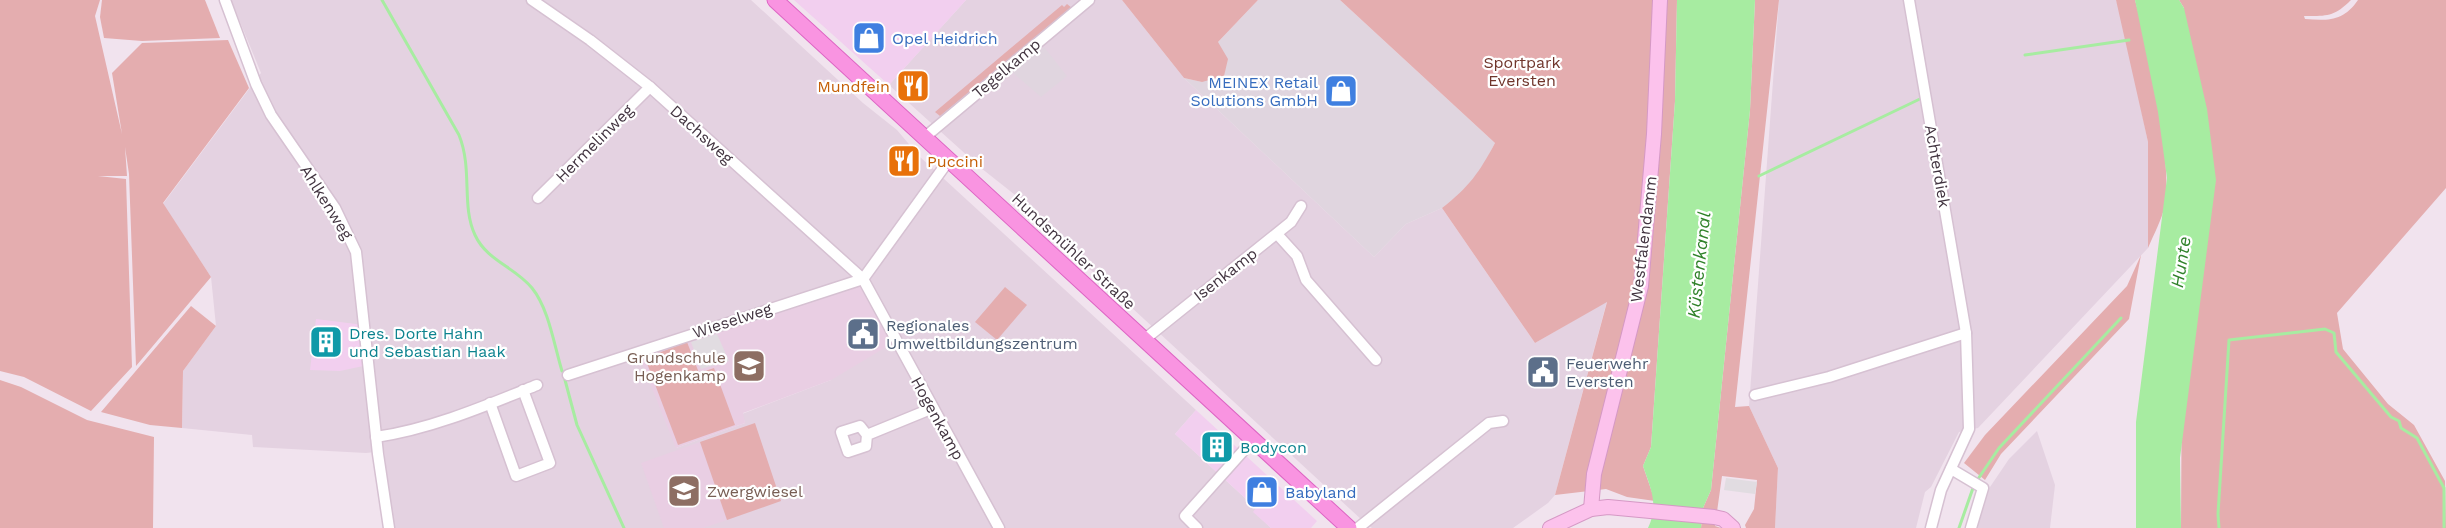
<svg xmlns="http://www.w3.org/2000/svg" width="2446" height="528" font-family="'Work Sans',sans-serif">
<rect width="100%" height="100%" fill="#f1e3ee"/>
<g fill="#e4d2e1" fill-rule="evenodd">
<path d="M231 0H751L863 103 897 130 919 156 1196 410 1175 434 1256 508 1254 512 1271 528H394L384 451 366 453 253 447 252 435 182 428 183 371 216 326 211 277 163 204 261 73ZM863 279 831 380 742 414 745 423 676 448Z"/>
<polygon points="966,0 1122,0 1184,78 1374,257 1406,224 1442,208 1535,343 1607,301 1555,495 1548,503 1513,528 1372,528 1363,521 1080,260 1029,206 981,168 889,85"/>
<polygon points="1779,0 2116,0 2121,14 2148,142 2148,248 1978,428 1959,432 1931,487 1925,492 1916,528 1775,528 1778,468 1749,406"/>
<polygon points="2037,431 2055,485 2050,528 1975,528 1983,500 1990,487 2009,459"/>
</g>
<g fill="#f2cfef">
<polygon points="794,0 966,0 889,85"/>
<polygon points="316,319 364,325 368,365 340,371 310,370"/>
<polygon points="1196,410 1317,521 1311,528 1271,528 1253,512 1256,508 1175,434"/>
</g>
<g fill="#e0d5df">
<polygon points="1258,0 1340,0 1495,143 1477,177 1465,190 1442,208 1406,224 1374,257 1184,78 1202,82 1218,42"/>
<polygon points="1044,47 1067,76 1041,97 1012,72"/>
</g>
<g fill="#e9cee3">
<polygon points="863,279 896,341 831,380 743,413 745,423 676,448 637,351"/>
<polygon points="700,442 727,520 703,528 664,528 641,463"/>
</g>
<g fill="#e4adaf">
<polygon points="0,0 100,0 95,16 122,134 112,73 142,43 228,40 249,88 163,203 211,277 136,366 129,174 125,147 127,176 98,176 126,179 132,367 91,411 24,377 0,371"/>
<polygon points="102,0 205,0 220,38 142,41 104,38 100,17"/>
<polygon points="1122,0 1258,0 1218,42 1228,59 1224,76 1202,82 1184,78"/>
<path d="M1340 0H1677L1675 101 1651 447 1643 466 1655 501 1627 497 1606 489 1555 495 1607 302 1535 343 1442 208C1469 187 1479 173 1495 143Z"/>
<polygon points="1755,0 1779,0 1735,407 1749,406 1778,468 1775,528 1746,528 1745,525 1754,509 1757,480 1722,476 1715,526 1721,528 1701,528 1703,508 1711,490 1750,110"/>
<path d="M2116 0H2135C2148 47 2173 159 2165 205 2162 219 2154 234 2148 248V142Z"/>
<path d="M2179 0H2351C2334 17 2327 16 2304 16L2305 19C2328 21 2344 21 2358 0H2446V188L2337 313 2343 349 2388 404 2414 425 2445 481 2446 528H2181L2184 8Z"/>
<polygon points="1067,4 1072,8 940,116 935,112 1062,5 1064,7"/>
<polygon points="2141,255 2129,319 2001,454 1985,480 1964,463 1985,435 2127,286"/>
<polygon points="1005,287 1027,305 997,340 975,322"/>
<polygon points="191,306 216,326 183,371 182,428 150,425 101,412"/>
<polygon points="687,342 699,373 714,368 735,425 678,445 645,358"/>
<polygon points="0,380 21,387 87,420 154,437 153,528 0,528"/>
<polygon points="755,423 781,501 727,520 700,442"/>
</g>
<g fill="#e1dce1">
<polygon points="717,334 729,361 701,369 691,342"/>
<polygon points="1726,478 1757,482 1755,494 1724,490"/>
</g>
<g fill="#a7eca1">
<path d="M1677 0H1755L1750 110 1711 490 1703 508 1701 528H1648C1659 505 1651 489 1643 466L1651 447 1675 101Z"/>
<polygon points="2135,0 2179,0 2184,8 2207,109 2216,180 2180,458 2181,528 2136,528 2136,422 2167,178 2158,112"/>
</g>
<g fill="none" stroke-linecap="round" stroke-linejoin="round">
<g stroke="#a7eca1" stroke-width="3">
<path d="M382 0 459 135C473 170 461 205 475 235 487 261 515 267 532 288 549 309 554 345 562 371"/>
<polyline points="2025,55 2129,40"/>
<polyline points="1759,176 1922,98"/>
<polyline points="565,380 577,425 624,528"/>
<polyline points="1978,479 1999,448 2121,318"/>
<polyline points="1959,528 1973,488"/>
<polyline points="2219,528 2218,514 2229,340 2325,329 2334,333 2336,352 2391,417 2399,421 2401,428 2417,438 2444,488 2444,527"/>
</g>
<g stroke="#d6c1d2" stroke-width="13">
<g id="street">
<polyline points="225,0 256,84 271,115 335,208 356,252 378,454 389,528"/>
<polyline points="532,0 590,40 650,87 863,279"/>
<polyline points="1909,0 1966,333 1969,429 1941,490 1931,528"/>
<polyline points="925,137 1089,0"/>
<polyline points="949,160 863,279 999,528"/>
<polyline points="538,198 650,87"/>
<polyline points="1277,234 1297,256 1306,280 1376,360"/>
<polyline points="1145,339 1291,222 1301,206"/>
<polyline points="568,375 863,279"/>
<polyline points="1755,395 1829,377 1966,333"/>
<polyline points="490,403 516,476 550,463 523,390"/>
<polyline points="867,435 866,446 848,452 841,432 860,426 867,435 933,408"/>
<path d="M376 437C431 429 485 406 537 385"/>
<polyline points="1951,469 1983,488 1971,528"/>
<polyline points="1197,528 1185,516 1253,440"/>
<polyline points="1358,528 1489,423 1503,421"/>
</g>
</g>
<g stroke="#d599c5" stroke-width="16">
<g id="secondary">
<polyline points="1591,509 1594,474 1641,286 1654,134 1660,0"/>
<polyline points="1550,528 1591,509 1608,507 1714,517 1723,519 1733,528"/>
</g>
</g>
<g stroke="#dd65c3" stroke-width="17">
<polyline id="primary" points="775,0 1349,528"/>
</g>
<use href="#street" stroke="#fff" stroke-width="10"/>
<use href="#secondary" stroke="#fcc2ec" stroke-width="14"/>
<use href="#primary" stroke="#f994e1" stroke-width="15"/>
</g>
<defs>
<g id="shop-square" transform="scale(1.725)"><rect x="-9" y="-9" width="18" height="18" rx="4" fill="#3f7fe0" stroke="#fff"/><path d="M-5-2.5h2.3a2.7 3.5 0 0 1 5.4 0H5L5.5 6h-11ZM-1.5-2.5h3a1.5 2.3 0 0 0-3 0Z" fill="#fff"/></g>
<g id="restaurant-square" transform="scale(1.725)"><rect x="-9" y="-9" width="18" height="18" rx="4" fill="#e8710a" stroke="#fff"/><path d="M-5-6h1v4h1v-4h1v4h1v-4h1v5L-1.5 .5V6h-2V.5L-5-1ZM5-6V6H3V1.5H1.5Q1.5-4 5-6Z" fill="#fff"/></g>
<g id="civic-square" transform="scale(1.725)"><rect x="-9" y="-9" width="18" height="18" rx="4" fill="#5c6f8a" stroke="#fff"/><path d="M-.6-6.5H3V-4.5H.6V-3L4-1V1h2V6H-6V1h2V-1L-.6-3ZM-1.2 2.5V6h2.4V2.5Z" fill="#fff"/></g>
<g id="building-square" transform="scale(1.725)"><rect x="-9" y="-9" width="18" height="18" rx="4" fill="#0f9aa8" stroke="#fff"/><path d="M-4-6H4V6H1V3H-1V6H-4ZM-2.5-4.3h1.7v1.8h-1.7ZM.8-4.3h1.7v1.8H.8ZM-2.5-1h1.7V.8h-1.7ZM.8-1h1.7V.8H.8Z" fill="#fff"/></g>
<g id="school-square" transform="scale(1.725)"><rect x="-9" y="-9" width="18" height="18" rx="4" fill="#8d6e63" stroke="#fff"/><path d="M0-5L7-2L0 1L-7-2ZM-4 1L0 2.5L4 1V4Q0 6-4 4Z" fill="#fff"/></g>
</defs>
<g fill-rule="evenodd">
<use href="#shop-square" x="869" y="38"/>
<use href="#restaurant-square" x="913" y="86"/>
<use href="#shop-square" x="1341" y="91"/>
<use href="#restaurant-square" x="904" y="161"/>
<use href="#civic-square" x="863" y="334"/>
<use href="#building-square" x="326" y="342"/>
<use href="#school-square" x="749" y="366"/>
<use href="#civic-square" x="1543" y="372"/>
<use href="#building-square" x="1217" y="447"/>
<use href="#school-square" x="684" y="491"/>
<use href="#shop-square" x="1262" y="492"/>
</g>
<g text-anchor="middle" stroke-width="4.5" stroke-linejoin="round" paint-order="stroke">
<g font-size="16" fill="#366cbe" stroke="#fff" text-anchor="start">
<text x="892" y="44">Opel Heidrich</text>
<text x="1318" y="88" text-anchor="end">MEINEX Retail<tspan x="1318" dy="18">Solutions GmbH</tspan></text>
<text x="1285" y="498">Babyland</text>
</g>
<g font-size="16" fill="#70352b" stroke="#fff">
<text x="1522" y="68">Sportpark<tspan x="1522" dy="18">Eversten</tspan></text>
</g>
<g font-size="16" fill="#423440" stroke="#fff">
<text transform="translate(1006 68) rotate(-40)" y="6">Tegelkamp</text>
<text transform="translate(702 134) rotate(42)" y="6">Dachsweg</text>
<text transform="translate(594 143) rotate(-45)" y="6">Hermelinweg</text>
<text transform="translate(1938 166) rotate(80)" y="6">Achterdiek</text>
<text transform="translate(327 202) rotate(58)" y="6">Ahlkenweg</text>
<text transform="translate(1643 239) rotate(-83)" y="6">Westfalendamm</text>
<text transform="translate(1074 251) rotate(43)" y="6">Hundsmühler Straße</text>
<text transform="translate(1225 274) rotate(-38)" y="6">Isenkamp</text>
<text transform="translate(732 320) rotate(-18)" y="6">Wieselweg</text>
<text transform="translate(938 418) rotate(61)" y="6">Hogenkamp</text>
</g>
<g font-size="16" fill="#c56008" stroke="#fff" text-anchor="end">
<text x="890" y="92">Mundfein</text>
<text x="927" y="167" text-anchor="start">Puccini</text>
</g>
<g font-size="16" fill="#4e5e75" stroke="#fff" text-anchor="start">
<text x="886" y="331">Regionales<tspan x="886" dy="18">Umweltbildungszentrum</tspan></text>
<text x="1566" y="369">Feuerwehr<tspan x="1566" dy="18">Eversten</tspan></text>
</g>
<g font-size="16" fill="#0d838f" stroke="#fff" text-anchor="start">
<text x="349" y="339">Dres. Dorte Hahn<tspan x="349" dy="18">und Sebastian Haak</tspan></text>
<text x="1240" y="453">Bodycon</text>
</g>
<g font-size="16" fill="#785e54" stroke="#fff" text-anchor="end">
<text x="726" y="363">Grundschule<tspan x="726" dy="18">Hogenkamp</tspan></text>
<text x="707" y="497" text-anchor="start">Zwergwiesel</text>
</g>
<g font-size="18" font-style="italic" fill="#30822a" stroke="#fff">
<text transform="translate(2181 262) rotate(-81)" y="6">Hunte</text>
<text transform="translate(1699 265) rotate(-84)" y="6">Küstenkanal</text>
</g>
</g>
</svg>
